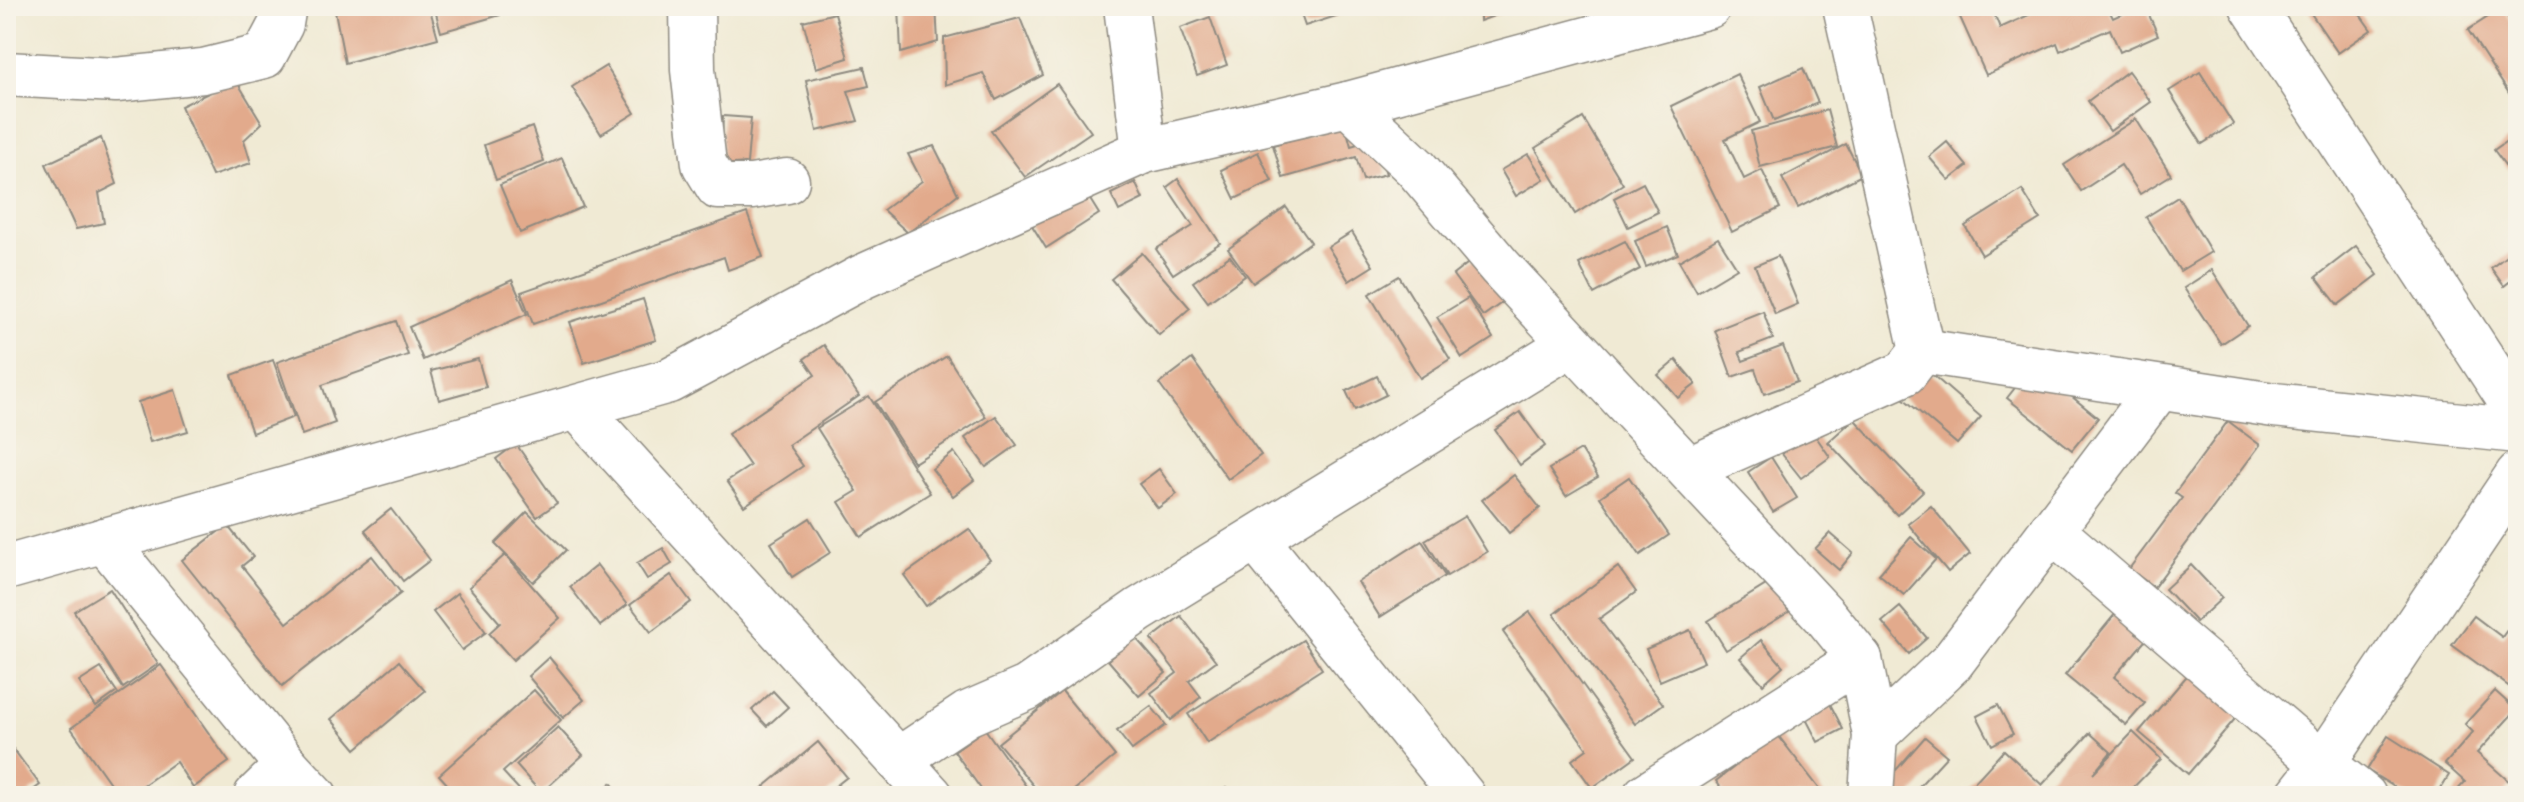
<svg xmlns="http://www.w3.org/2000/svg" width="2524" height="802" font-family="Alegreya,serif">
<rect width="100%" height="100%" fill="#f7f3e8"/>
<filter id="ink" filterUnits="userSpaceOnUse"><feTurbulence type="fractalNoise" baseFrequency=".0125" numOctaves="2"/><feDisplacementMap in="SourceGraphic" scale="16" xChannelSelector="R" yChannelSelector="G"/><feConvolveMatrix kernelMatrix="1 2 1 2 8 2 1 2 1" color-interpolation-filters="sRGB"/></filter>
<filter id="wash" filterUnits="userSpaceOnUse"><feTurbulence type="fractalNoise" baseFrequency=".006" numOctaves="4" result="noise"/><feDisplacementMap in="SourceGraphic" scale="32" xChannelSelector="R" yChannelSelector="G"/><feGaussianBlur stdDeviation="1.8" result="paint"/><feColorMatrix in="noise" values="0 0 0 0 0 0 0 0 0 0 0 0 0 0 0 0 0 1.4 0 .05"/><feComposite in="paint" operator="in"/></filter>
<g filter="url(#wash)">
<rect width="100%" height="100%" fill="#f0ead4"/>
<g id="blocks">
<g fill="#e2aa8c">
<polygon points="334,6 429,6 438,38 345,63"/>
<polygon points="434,6 497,6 500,15 441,32"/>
<polygon points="899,6 936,6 938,42 901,53"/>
<polygon points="1298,6 1364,6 1364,7 1305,26"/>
<polygon points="1480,6 1521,6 1480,21"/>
<polygon points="1955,6 1991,6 2000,28 2042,9 2041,6 2079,6 2080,9 2086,6 2107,6 2113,18 2139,6 2145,6 2158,35 2120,52 2110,29 2060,51 2057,43 1986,75"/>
<polygon points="2318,6 2354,6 2371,30 2338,53 2310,12"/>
<polygon points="2502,6 2518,6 2518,28 2503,7"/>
<polygon points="2502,8 2518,33 2518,107 2468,30"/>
<polygon points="835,13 848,58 816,68 803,21"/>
<polygon points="1210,17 1227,65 1197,76 1180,28"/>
<polygon points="1020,18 1043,75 996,100 983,73 945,85 944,38"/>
<polygon points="606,66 635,113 601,134 572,87"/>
<polygon points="864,67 869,86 848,91 858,121 817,131 806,80"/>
<polygon points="1803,68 1818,103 1774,121 1760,87"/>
<polygon points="2128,71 2151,102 2110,131 2088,101"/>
<polygon points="2200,72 2233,124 2202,144 2169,91"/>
<polygon points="1737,74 1760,122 1725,139 1744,179 1762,170 1780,208 1732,232 1671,106"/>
<polygon points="236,80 262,123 244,140 251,163 212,176 181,106"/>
<polygon points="1057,84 1091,132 1025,177 991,131"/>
<polygon points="1827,110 1837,147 1760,167 1751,131"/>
<polygon points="723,116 751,118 747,163 721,165"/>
<polygon points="1583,118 1623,184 1575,214 1535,148"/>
<polygon points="2136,119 2171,175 2140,194 2121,165 2081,191 2064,165"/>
<polygon points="1345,124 1351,146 1375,139 1386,174 1363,180 1356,157 1283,178 1273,145"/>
<polygon points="532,127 544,162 496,180 484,145"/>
<polygon points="2518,133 2518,161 2508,169 2494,150"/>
<polygon points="101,138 117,184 99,193 104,223 76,229 46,164"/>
<polygon points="1947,142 1967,166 1949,180 1929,157"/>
<polygon points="1846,144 1862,175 1798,208 1782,178"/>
<polygon points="934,146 958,194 908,233 883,210 922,181 908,154"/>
<polygon points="1258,152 1272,181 1235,199 1221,170"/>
<polygon points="1528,154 1544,179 1516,196 1501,170"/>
<polygon points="562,158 583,207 520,233 500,185"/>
<polygon points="1178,179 1220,243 1173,274 1156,249 1193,226 1167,187"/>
<polygon points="1135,182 1143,199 1119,211 1111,194"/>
<polygon points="1643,183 1658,212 1628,227 1614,198"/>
<polygon points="1081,185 1099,214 1046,248 1028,219"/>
<polygon points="2022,190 2040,219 1982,255 1965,226"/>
<polygon points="2178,197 2211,252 2180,271 2146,217"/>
<polygon points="1286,207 1311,242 1253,283 1228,249"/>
<polygon points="747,213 763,257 728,270 724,257 533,324 521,292"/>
<polygon points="1667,227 1678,254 1646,267 1635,241"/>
<polygon points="1352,232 1373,266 1349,281 1328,247"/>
<polygon points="1718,238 1737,268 1697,292 1679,261"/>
<polygon points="1625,241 1640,269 1594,294 1579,264"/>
<polygon points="2356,246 2378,275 2338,305 2316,277"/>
<polygon points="2518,247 2518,275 2504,286 2491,268"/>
<polygon points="1142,253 1190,308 1159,335 1111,279"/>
<polygon points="1230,256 1245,276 1208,302 1193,282"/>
<polygon points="1778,256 1798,304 1775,314 1755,266"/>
<polygon points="1476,257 1507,299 1483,316 1453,275"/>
<polygon points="2212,270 2248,326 2221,344 2184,288"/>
<polygon points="1399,276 1450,359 1420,378 1369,294"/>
<polygon points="512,280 527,314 423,360 409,327"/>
<polygon points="1468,298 1493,338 1462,358 1437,317"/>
<polygon points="643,299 656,340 584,363 570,322"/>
<polygon points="1763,311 1773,339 1739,352 1743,361 1783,346 1797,382 1764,394 1755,369 1732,377 1715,330"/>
<polygon points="396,321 408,355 322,385 335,423 302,435 277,362"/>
<polygon points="824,345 859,396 788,445 803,466 744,506 727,481 750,466 728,434 815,375 804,359"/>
<polygon points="947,356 986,417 914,463 875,402"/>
<polygon points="478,359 486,387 439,400 431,371"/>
<polygon points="1192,359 1261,455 1228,479 1159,384"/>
<polygon points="273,360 294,417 252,433 232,375"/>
<polygon points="1676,360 1696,384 1678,398 1658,375"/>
<polygon points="2033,365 2098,418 2072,450 2007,398"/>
<polygon points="1927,370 1981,417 1957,444 1903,398"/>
<polygon points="1377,376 1386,395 1355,410 1346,391"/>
<polygon points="175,390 188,431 150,442 138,402"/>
<polygon points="869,396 930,493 861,537 839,502 857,491 817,428"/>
<polygon points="1520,412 1545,446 1520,465 1495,430"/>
<polygon points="996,416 1017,445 986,467 965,438"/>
<polygon points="1854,419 1923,491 1897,515 1828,442"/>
<polygon points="2228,421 2260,445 2154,587 2129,569 2182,498 2175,493"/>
<polygon points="1812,431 1830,457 1801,478 1782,454"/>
<polygon points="516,444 557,503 537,517 496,459"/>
<polygon points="1581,450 1598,477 1566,496 1549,469"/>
<polygon points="954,452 974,480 953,496 932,469"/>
<polygon points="1771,457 1797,498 1773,512 1748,472"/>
<polygon points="1159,469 1177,494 1158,508 1139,484"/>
<polygon points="1514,475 1540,508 1509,533 1482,500"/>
<polygon points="1629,477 1669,535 1640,555 1600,497"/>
<polygon points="1931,506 1970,554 1948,572 1908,524"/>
<polygon points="391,509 430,560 403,581 365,530"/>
<polygon points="527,512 566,550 533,582 495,544"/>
<polygon points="1465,516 1487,552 1447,576 1425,540"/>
<polygon points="810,518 831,552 792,577 771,543"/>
<polygon points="227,525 253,557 242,566 287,623 372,556 401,593 282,686 182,560"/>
<polygon points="969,529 990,560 926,606 904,575"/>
<polygon points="1830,533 1853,553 1839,570 1815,549"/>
<polygon points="1911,537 1936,559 1904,595 1879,574"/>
<polygon points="1422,541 1445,576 1380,617 1358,582"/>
<polygon points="663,548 672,564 647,579 637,563"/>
<polygon points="505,555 560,618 513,660 489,633 500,623 469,587"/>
<polygon points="597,565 627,605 600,626 570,587"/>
<polygon points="2191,565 2222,598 2196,622 2165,589"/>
<polygon points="1618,567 1636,592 1599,619 1663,704 1635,724 1554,614"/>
<polygon points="671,575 691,602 651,632 630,605"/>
<polygon points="1771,582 1789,612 1726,650 1708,621"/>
<polygon points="110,589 158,664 123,688 74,611"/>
<polygon points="457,593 486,632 462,650 433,612"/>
<polygon points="2125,602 2156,628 2114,677 2145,703 2126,725 2065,675"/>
<polygon points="1900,607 1927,638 1909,654 1882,622"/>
<polygon points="1530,612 1635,757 1592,788 1572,760 1587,749 1503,632"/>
<polygon points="2518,615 2518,693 2452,645 2474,616 2502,637"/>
<polygon points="1181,616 1216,661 1189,681 1201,697 1171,720 1151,693 1177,673 1151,639"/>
<polygon points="1690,630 1704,662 1660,681 1646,649"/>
<polygon points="1135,637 1166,673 1139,696 1108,660"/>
<polygon points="1303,640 1322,669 1207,743 1188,714"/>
<polygon points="1761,640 1783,666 1763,684 1740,658"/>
<polygon points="549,657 584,700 563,718 528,676"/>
<polygon points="399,661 425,691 356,749 331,719"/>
<polygon points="2197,664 2246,706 2188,774 2139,732"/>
<polygon points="161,665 229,762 193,788 176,762 128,796 119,796 71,728"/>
<polygon points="101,668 117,692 96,707 79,682"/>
<polygon points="534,690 561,720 503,772 525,796 458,796 439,775"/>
<polygon points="773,691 788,707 767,726 752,710"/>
<polygon points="1062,691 1115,756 1067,796 1042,796 998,743"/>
<polygon points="2495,691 2516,710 2477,753 2512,784 2501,796 2452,796 2465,782 2445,764 2473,732 2465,724"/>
<polygon points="1830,704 1843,729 1818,742 1805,717"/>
<polygon points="1998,705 2013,734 1992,745 1977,716"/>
<polygon points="1151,706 1166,725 1132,750 1117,731"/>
<polygon points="558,727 583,755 541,793 516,765"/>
<polygon points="985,729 1033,796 986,796 954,751"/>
<polygon points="2133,732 2161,759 2125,796 1962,796 2004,750 2042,785 2090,733 2111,752 2093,774"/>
<polygon points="1777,734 1825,796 1727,796 1716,781"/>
<polygon points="2388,736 2449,775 2436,796 2409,796 2367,770"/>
<polygon points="1925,737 1947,756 1910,796 1893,796 1882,786"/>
<polygon points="818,742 847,777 823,796 753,796"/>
<polygon points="12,747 40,785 25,796 6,796 6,751"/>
<polygon points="611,783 622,796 597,796"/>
<polygon points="1226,788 1233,796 1217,796"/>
</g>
</g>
</g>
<g filter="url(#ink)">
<use href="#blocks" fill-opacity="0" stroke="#8e8a80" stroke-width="2"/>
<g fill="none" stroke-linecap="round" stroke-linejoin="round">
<g stroke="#8e8a80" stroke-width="47">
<g id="minor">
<polyline points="692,6 693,70 704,164 718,187 752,187 787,181"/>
<polyline points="1126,6 1144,151"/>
<polyline points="2252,6 2518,413"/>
<polyline points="6,74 116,80 203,71 264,56 281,24 284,6"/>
<polyline points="1348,104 1416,168 1500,267 1826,617 1860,659 1875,735 1871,796"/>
<polyline points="1922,351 2274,405 2518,431"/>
<polyline points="578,408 931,796"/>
<polyline points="1689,469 1905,373 1922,351 1845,6"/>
<polyline points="2051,530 2323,764 2364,796"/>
<polyline points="1256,539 1463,796"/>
<polyline points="104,540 287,766 315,796"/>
<polyline points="6,568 669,381 862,277 1144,151 1348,104 1709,6"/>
<polyline points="1875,735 1952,662 2159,388"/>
<polyline points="898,760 967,714 1027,688 1139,610 1571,344"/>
<polyline points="256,796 287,766"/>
<polyline points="1645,796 1860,659"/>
<polyline points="2298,796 2323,764 2518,474"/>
</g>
</g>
<use href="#minor" stroke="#fff" stroke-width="44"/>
</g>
</g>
<rect width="2524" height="802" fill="none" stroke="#f7f3e8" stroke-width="32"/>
</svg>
